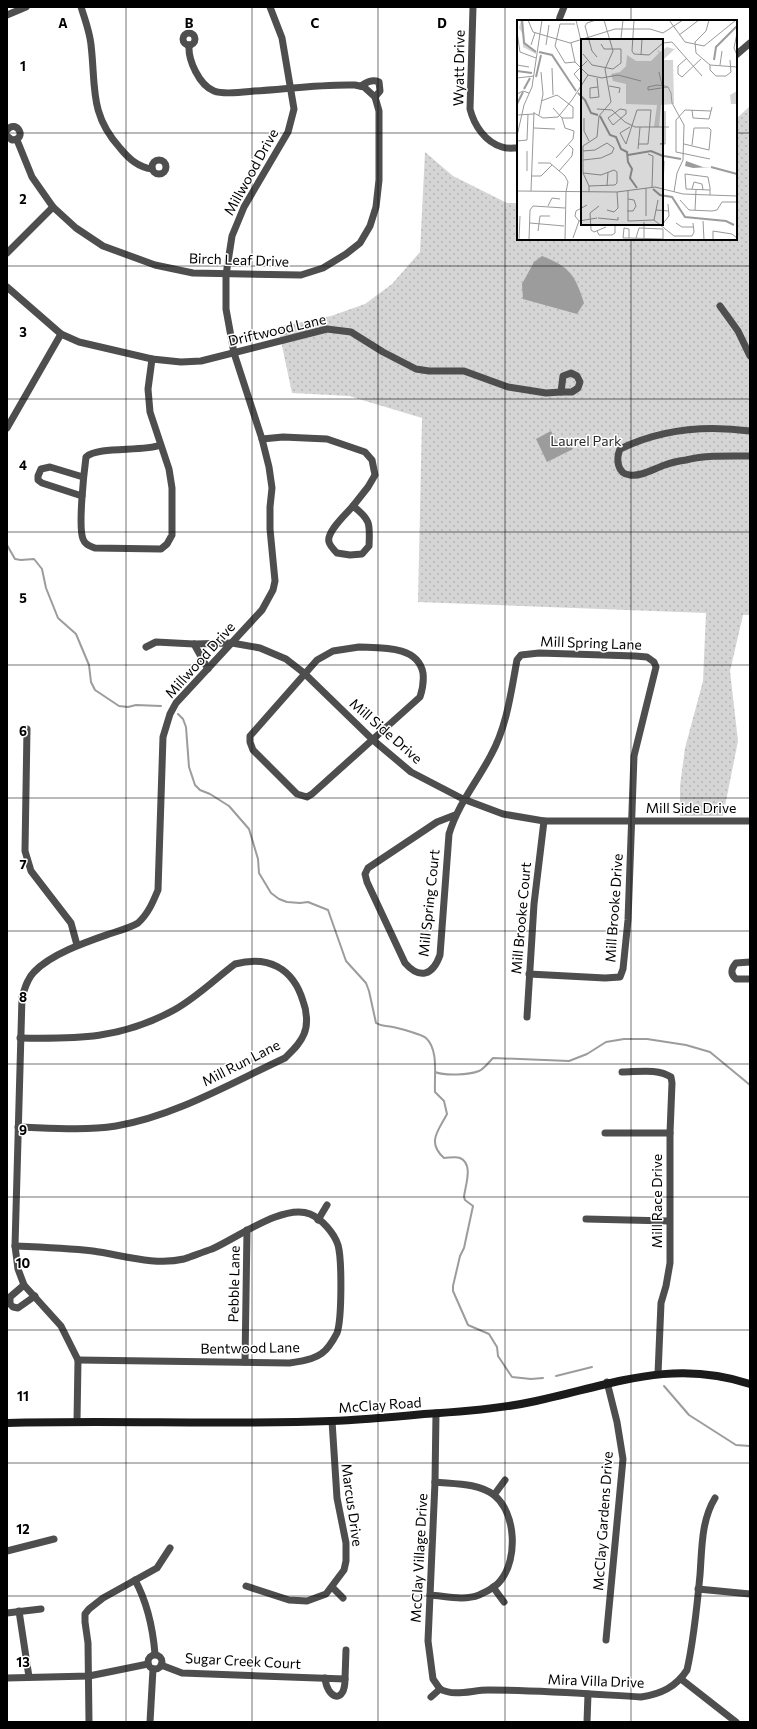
<svg xmlns="http://www.w3.org/2000/svg" width="757" height="1729" font-family="Commissioner,sans-serif">
<defs>
<pattern id="park-dots" width="8" height="8" patternUnits="userSpaceOnUse"><rect width="8" height="8" fill="#d5d5d5"/><path d="M2 2h.1M6 6h.1" fill="none" stroke="#b5b5b5" stroke-width="1.8" stroke-linecap="round"/></pattern>
</defs>
<rect width="100%" height="100%" fill="#fff"/>
<polygon fill="url(#park-dots)" points="750,106 750,615 743,615 730,671 738,741 723,816 680,816 680,786 685,748 703,681 706,613 418,602 422,418 349,396 292,393 278,327 331,316 365,304 392,284 420,252 425,152 453,176 507,203 518,203 518,239 736,239 736,119"/>
<g fill="#9c9c9c">
<path d="M542 256C570 267 575 275 584 303L577 314 523 299 522 284 534 262Z"/>
<polygon points="551,431 557,442 569,441 573,449 547,462 536,439"/>
</g>
<g fill="none" stroke-linecap="round" stroke-linejoin="round">
<g stroke="#9c9c9c" stroke-width="2">
<polyline points="7,545 15,559 21,560 34,559 42,569 46,588 58,618 76,634 89,665 91,682 95,690 119,706 128,707 136,705 161,706"/>
<path d="M178 714 183 719 186 727 189 767 195 785 200 790 210 794 229 806 249 829 258 859 259 873 271 893 279 899 287 902 300 903 308 902 328 910 346 961 366 983 369 991 376 1023C382 1027 386 1025 393 1027 399 1028 423 1035 426 1038 439 1050 434 1076 435 1092L444 1101 447 1114C439 1130 426 1142 444 1158 449 1158 455 1156 460 1158 474 1164 465 1186 464 1197L465 1200 473 1206 464 1248 460 1256 453 1286V1291L468 1325 489 1334 497 1347 498 1356 512 1377 531 1379 543 1378"/>
<path d="M435 1072C445 1076 469 1075 479 1071 484 1069 489 1062 493 1058L569 1061 587 1054 606 1042 624 1039H647L686 1045 710 1052 750 1085"/>
<polyline points="556,1376 592,1367"/>
<polyline points="664,1386 689,1415 736,1445 750,1446"/>
</g>
<g stroke="#4e4e4e" stroke-width="7">
<path d="M81 7C85 19 90 33 91 45 96 86 89 114 120 148 129 159 138 167 152 169"/>
<path d="M473 7 470 109C474 125 485 142 502 147 507 149 513 148 518 148"/>
<polyline points="7,15 26,7"/>
<polyline points="559,21 560,17 564,7"/>
<circle cx="189" cy="39" r="6"/>
<polyline points="736,55 750,43"/>
<path d="M361 86C367 82 372 79 379 82L380 91 375 97"/>
<path d="M7 130C17 118 28 140 12 140L7 136"/>
<path d="M17 140 32 177 53 207 76 228 103 246 155 265 193 273 301 275 323 268 346 254 360 243 370 226 376 207 379 180V111L375 97 364 87 355 85C322 84 287 89 254 91 244 92 224 95 214 91 199 85 188 60 189 45"/>
<circle cx="159" cy="167" r="7"/>
<polyline points="7,253 53,207"/>
<polyline points="7,287 61,334 79,342 152,359 181,362 201,361 327,329 351,332 383,352 416,369 429,371 464,371 508,387 546,393 561,392"/>
<polyline points="720,306 738,331 750,356"/>
<path d="M152 359 148 389 150 412 169 469 172 488V535L167 544 161 549 95 548C90 546 85 545 83 539 78 527 84 472 86 457 98 446 142 452 161 445"/>
<polygon points="571,373 577,376 580,382 578,388 572,392 561,392 563,376"/>
<polyline points="7,428 61,334"/>
<path d="M750 431C705 425 661 429 620 449 616 459 617 474 630 475 641 477 655 468 665 465 672 462 679 461 686 460 707 455 728 456 750 456"/>
<polyline points="262,439 283,437 327,439 365,452 372,460 375,475 368,487 353,506"/>
<polyline points="82,496 42,483 38,480 38,476 41,469 50,467 83,477"/>
<path d="M353 506C371 520 370 524 369 546L362 554 350 555 337 553C334 550 330 546 329 542 326 532 346 514 353 506Z"/>
<polyline points="194,644 208,669"/>
<polyline points="146,647 156,642 194,644 232,643 260,648 286,659 304,673 373,740 411,772 463,799 503,814 544,821 750,821"/>
<path d="M359 647C380 648 418 645 423 673 424 682 423 688 420 697L312 794 307 797 297 794 253 750 250 742V736L317 660 333 651Z"/>
<polyline points="27,729 25,851 31,871 71,923 77,945"/>
<path d="M455 815 437 822 368 868 365 874 367 882 405 963C420 980 433 975 440 955L449 834C458 804 477 782 491 755 507 726 511 692 517 660L521 655 539 653 635 656 647 657 654 662 656 667 634 756 628 920 623 969 620 977 605 978 529 974"/>
<path d="M750 962 736 963C731 969 730 974 736 979H750"/>
<polyline points="527,1017 534,904 544,821"/>
<path d="M622 1072C637 1072 658 1068 671 1077L672 1083 670 1133V1263L666 1286 661 1303 658 1374"/>
<path d="M18 1127C50 1128 83 1131 116 1126 175 1116 231 1083 285 1058 293 1050 300 1044 304 1034 308 1025 307 1011 303 1001 293 968 268 955 235 964 215 979 196 998 174 1010 121 1039 78 1039 20 1038"/>
<polyline points="605,1133 670,1133"/>
<polyline points="586,1219 669,1221"/>
<polyline points="318,1220 327,1205"/>
<path d="M15 1246C41 1247 67 1248 93 1251 122 1255 155 1266 184 1259 193 1256 203 1252 212 1249 237 1238 284 1203 310 1214 322 1219 334 1233 338 1245 342 1259 342 1319 337 1333 335 1337 332 1342 329 1346 320 1359 304 1361 289 1363L78 1360"/>
<polyline points="24,1285 10,1297 10,1304 13,1307 18,1308 35,1296"/>
<polyline points="245,1362 247,1230"/>
<polyline points="436,1413 435,1482 428,1641 433,1679 440,1689"/>
<path d="M77 1421 78 1360 61 1326 24 1285 18 1269 15 1246 22 997C25 988 27 979 34 972 51 954 86 942 109 934 118 931 130 928 138 923 148 914 153 902 158 890L163 737 170 714 176 703 262 610 273 590 275 581 270 529V507L272 488 269 467 262 439 234 353 226 309V275L232 236 244 207 288 132 294 109 282 38 270 7"/>
<polyline points="494,1495 505,1480"/>
<polyline points="7,1551 54,1539"/>
<path d="M135 1580C147 1602 153 1630 155 1654"/>
<polyline points="246,1586 289,1600 307,1601 326,1594 344,1570 346,1561 346,1543 337,1498 332,1421"/>
<polyline points="332,1587 343,1598"/>
<polyline points="493,1587 504,1602"/>
<polyline points="698,1589 750,1594"/>
<path d="M430 1595C445 1596 464 1601 479 1595 486 1592 497 1586 501 1580 518 1558 516 1513 494 1495 478 1483 455 1484 435 1482"/>
<polyline points="19,1611 29,1677"/>
<polyline points="7,1613 41,1609"/>
<polyline points="606,1640 623,1459 617,1422 607,1382"/>
<circle cx="155" cy="1662" r="7"/>
<polyline points="161,1665 182,1673 345,1679 346,1650"/>
<polyline points="7,1678 89,1676 148,1664"/>
<path d="M325 1678C327 1699 345 1705 345 1679"/>
<polyline points="681,1679 736,1722"/>
<path d="M440 1689C455 1697 472 1690 488 1690 539 1690 590 1694 641 1697 661 1694 676 1687 687 1670 694 1639 697 1607 700 1575 702 1549 701 1521 715 1498"/>
<polyline points="431,1697 440,1689"/>
<polyline points="89,1722 88,1643 85,1622 85,1614 89,1609 103,1598 157,1568 170,1548"/>
<polyline points="150,1722 153,1669"/>
<polyline points="587,1722 588,1694"/>
</g>
<path stroke="#1b1b1b" stroke-width="8" d="M7 1423C115 1420 223 1425 330 1421 362 1420 393 1417 424 1414 461 1412 500 1409 536 1401 611 1385 672 1358 750 1384"/>
</g>
<path fill="none" stroke="#000" stroke-width="1" stroke-opacity="0.55" d="M126 7V1722M252 7V1722M378 7V1722M505 7V1722M631 7V21M7 133H518M736 133H750M631 239V1722M7 266H750M7 399H750M7 532H750M7 665H750M7 798H750M7 931H750M7 1064H750M7 1197H750M7 1330H750M7 1463H750M7 1596H750"/>
<g text-anchor="middle" stroke-width="3" stroke-linejoin="round" paint-order="stroke">
<g font-size="14" fill="#000" stroke="#fff">
<text transform="translate(459 68) rotate(-89)" y="5">Wyatt Drive</text>
<text transform="translate(251 172) rotate(-61)" y="5">Millwood Drive</text>
<text transform="translate(239 260) rotate(2)" y="5">Birch Leaf Drive</text>
<text transform="translate(277 330) rotate(-13)" y="5">Driftwood Lane</text>
<text transform="translate(591 643) rotate(2)" y="5">Mill Spring Lane</text>
<text transform="translate(200 660) rotate(-48)" y="5">Millwood Drive</text>
<text transform="translate(386 731) rotate(41)" y="5">Mill Side Drive</text>
<text x="691" y="813">Mill Side Drive</text>
<text transform="translate(429 903) rotate(-84)" y="5">Mill Spring Court</text>
<text transform="translate(614 908) rotate(-86)" y="5">Mill Brooke Drive</text>
<text transform="translate(521 918) rotate(-85)" y="5">Mill Brooke Court</text>
<text transform="translate(241 1063) rotate(-27)" y="5">Mill Run Lane</text>
<text transform="translate(657 1201) rotate(-90)" y="5">Mill Race Drive</text>
<text transform="translate(234 1284) rotate(-89)" y="5">Pebble Lane</text>
<text transform="translate(250 1348) rotate(-1)" y="5">Bentwood Lane</text>
<text transform="translate(380 1405) rotate(-4)" y="5">McClay Road</text>
<text transform="translate(352 1505) rotate(82)" y="5">Marcus Drive</text>
<text transform="translate(603 1521) rotate(-86)" y="5">McClay Gardens Drive</text>
<text transform="translate(419 1558) rotate(-87)" y="5">McClay Village Drive</text>
<text transform="translate(243 1661) rotate(3)" y="5">Sugar Creek Court</text>
<text transform="translate(596 1681) rotate(2)" y="5">Mira Villa Drive</text>
</g>
<g font-size="14" fill="#2c2c2c" stroke="#fff">
<text x="586" y="446">Laurel Park</text>
</g>
</g>
<g transform="translate(517 20)">
<rect width="220" height="220" fill="#fff"/>
<path d="M220 71V84H214L213 75Z" fill="#d5d5d5"/>
<path d="M4 0H6L8 22 19 31V34L6 27V15L2 8ZM150 27 157 29 160 27 146 40H156L157 84 144 85 142 107H137L140 85 109 84V64L96 61 94 54 103 52 109 46 110 35 119 41H134L142 33 139 29 143 32Z" fill="#d5d5d5"/>
<path d="M169 141 186 147H194L176 148 168 146Z" fill="#9c9c9c"/>
<path fill="none" stroke="#9c9c9c" stroke-width="2" d="M5 0 7 23 19 32M22 32 35 35 59 71M197 40 199 27 220 6M0 51 15 53M19 57 24 35M7 69 13 58M61 73 68 80 74 93 81 95M0 84 6 72M83 96 93 115 99 117 104 129 110 132 111 142 115 149 113 158 120 168M111 135 134 131 146 136M147 136 164 139M194 147 220 154M136 169 143 175 155 177 168 197 209 201 217 205"/>
<path fill="none" stroke="#999" stroke-width="1" d="M11 0 16 12 53 23 98 9H133L146 13 166 0M59 0 64 21M79 0 70 3 68 6 75 31 80 37M117 0 115 31 117 34 132 35 146 23 155 22 185 56M152 0 168 22 187 26 219 0M192 0 189 11 178 22 179 33 193 45 220 47M0 12 3 32 19 38M220 13 217 28 220 35M162 15 182 0M104 18 106 0M54 23 58 42 71 55 85 58 101 55 124 61M84 24 87 29H104M14 25 18 13M29 25 32 5M66 34 75 45 96 49 104 43V29M124 35 125 19M170 38 161 46V54L165 57 184 39M58 42 48 43 38 26 43 4H58M0 45 12 47M193 45V50L199 56H209L214 52 213 40M203 45 205 31M35 48 36 75M142 52 145 65M0 58 17 56M80 58 82 77 73 78V68L81 67M65 64 57 54 70 41M140 65 148 66 151 67 131 70V67ZM92 66 103 68 102 73M151 67 154 73 155 83 167 105 166 140 160 153 157 172M0 74 6 71 12 73M24 81 40 75 56 87V98H45L36 88M80 89 95 90 108 102 118 107H152M103 89 109 90V94L96 105 91 98ZM175 90 176 98 192 99 195 87M17 93 26 98 41 97 55 80 71 55M0 95 17 94M22 95 26 74 24 52M67 98V111L72 121M113 107 103 113 109 124 120 90H134L131 124H121M17 108 38 109M0 116 7 85 15 67 25 0M0 121 10 120 11 94M147 123 143 124H148V91M167 124 192 130M175 125 177 108H192L194 110 192 130M121 129 123 107M131 134 136 136 135 167M39 138 56 119 57 111 48 108 45 98M193 139 159 132V100L168 90 194 91M66 140 84 138 95 133 97 128 90 123 78 130 66 131M21 143H33L48 156 51 162 49 172M10 151V131M42 151 55 136 56 129 52 125M66 153 84 155 97 150 100 152V163L98 165 72 166M15 156H24L35 145M90 166 91 152M146 169 147 141M175 169 177 162 185 164 186 170M0 171 100 172 138 167 166 174 220 176M14 171 17 92M111 171V201M72 172V166L66 153V126L80 117 82 96 94 82 88 49 96 31 87 0M193 175V168L191 157 168 154 169 169 193 170M163 180 172 190 195 191 200 190 205 182H220M31 186 35 178 43 179M82 186 73 193 74 210 77 212 89 207M90 190 97 192 101 188 100 172M139 190 152 191M178 190 179 170M110 191H116L119 186 117 180 111 179M129 196V168M81 198 101 200V197M137 200 157 216H175L177 212 176 203M137 200 141 180M62 201 58 196 59 191 70 185M111 201 137 200M186 201 187 220M13 203 47 206M159 203 165 207H177M144 206 152 196 151 184M21 211 23 196H33M80 211 82 215H95L98 213V206M56 218 62 201 80 198M112 218V209L107 208 106 218H112L146 219V209L122 208 119 218M127 218V202M2 220 3 196M12 220 13 190 16 186 48 188M48 220 49 172M196 220V211L215 214 220 218"/>
<path fill="#000" fill-opacity="0.15" stroke="#000" stroke-width="2" d="M64 19H146V205H64Z"/>
<rect width="220" height="220" fill="none" stroke="#000" stroke-width="2"/>
</g>
<g font-size="13" text-anchor="middle" font-weight="bold" fill="#000" stroke="#fff" stroke-width="3" stroke-linejoin="round" paint-order="stroke">
<text x="63" y="28">A</text>
<text x="189" y="28">B</text>
<text x="315" y="28">C</text>
<text x="442" y="28">D</text>
<text x="23" y="71">1</text>
<text x="23" y="204">2</text>
<text x="23" y="337">3</text>
<text x="23" y="470">4</text>
<text x="23" y="603">5</text>
<text x="23" y="736">6</text>
<text x="23" y="869">7</text>
<text x="23" y="1002">8</text>
<text x="23" y="1135">9</text>
<text x="23" y="1268">10</text>
<text x="23" y="1401">11</text>
<text x="23" y="1534">12</text>
<text x="23" y="1667">13</text>
</g>
<rect width="757" height="1729" fill="none" stroke="#000000" stroke-width="16"/>
</svg>
